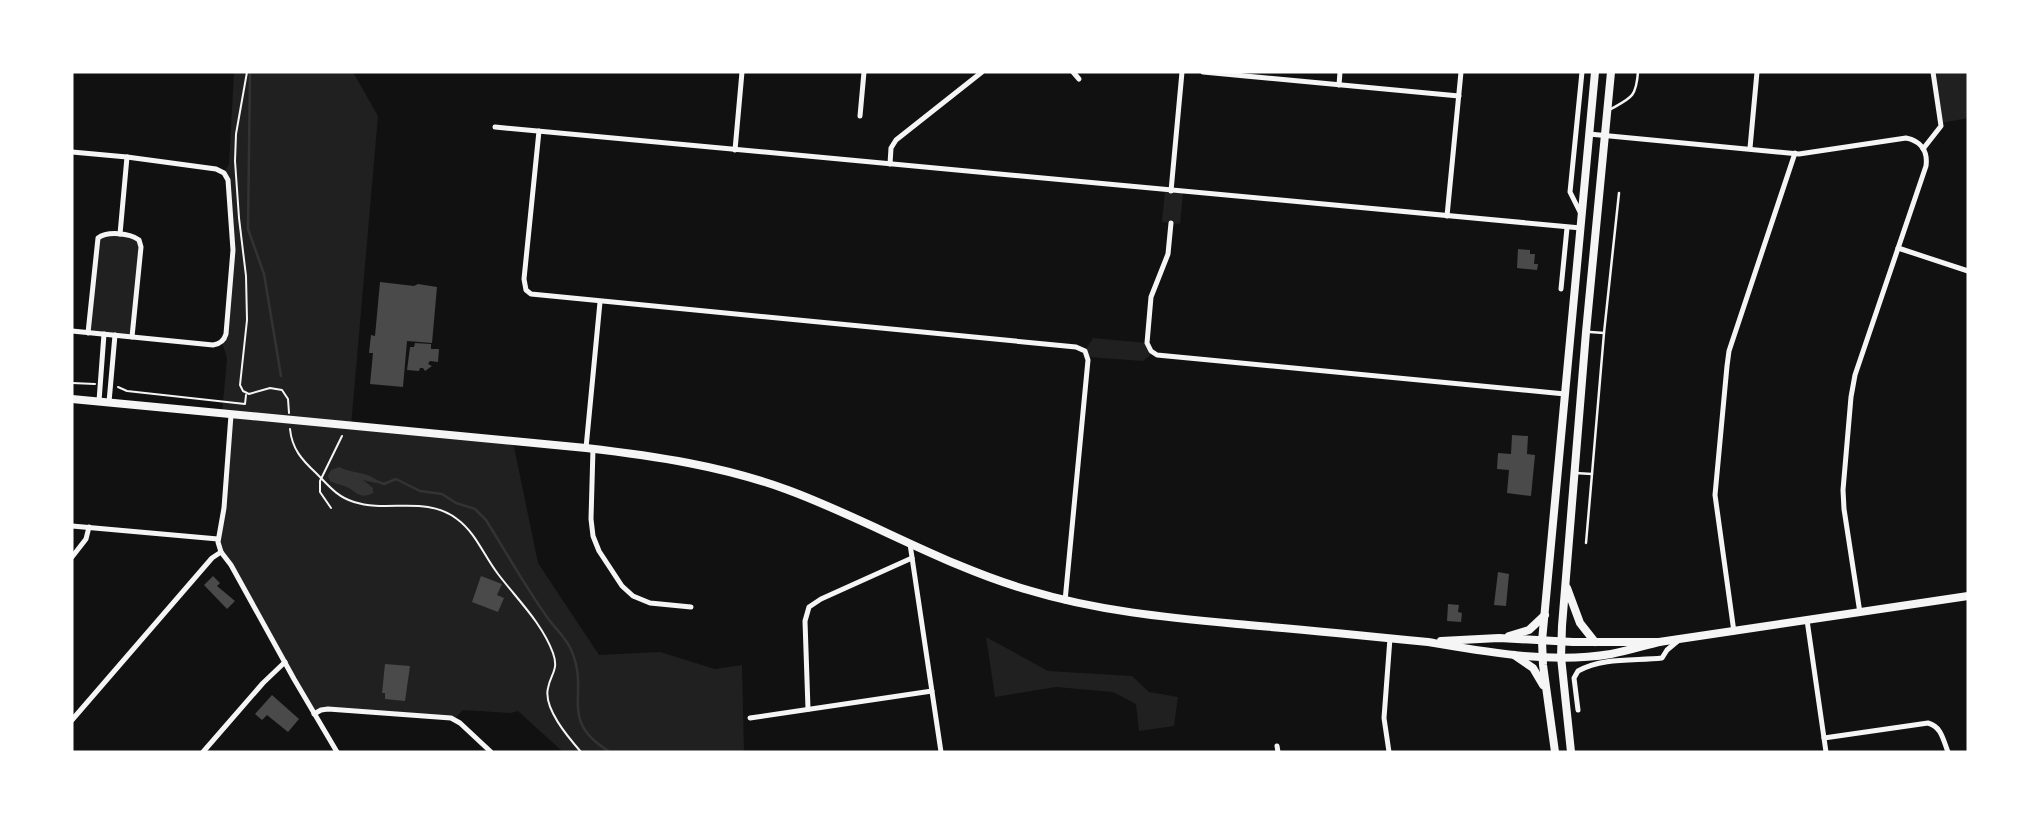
<svg xmlns="http://www.w3.org/2000/svg" width="2040" height="824" font-family="'DM Sans',sans-serif">
<rect width="100%" height="100%" fill="#111"/>
<g fill="#202020">
<polygon points="234,72 353,72 378,116 351,426 513,442 538,563 599,655 660,652 715,669 742,665 744,752 563,752 518,711 511,713 463,710 454,719 328,709 314,714 221,552 219,533 231,415 222,413 227,358 222,342 225,337 233,256 228,180 224,173 229,164"/>
<polygon points="1933,72 1968,72 1968,118 1941,123"/>
<polygon points="1165,190 1183,192 1180,224 1162,222"/>
<polygon points="108,233 139,240 132,337 88,333 97,242"/>
<polygon points="1093,338 1147,343 1153,353 1143,361 1088,357 1085,351"/>
<polygon points="986,637 1048,671 1132,676 1149,692 1178,697 1174,726 1139,731 1136,704 1113,692 1056,687 995,697"/>
</g>
<path fill="#333" d="M339 467C351 473 367 472 377 480L376 483 363 480 373 488V493C362 499 358 494 349 488 343 485 336 484 330 481L328 476 331 470Z"/>
<g fill="none" stroke-linecap="round" stroke-linejoin="round">
<g stroke="#333" stroke-width="2.5">
<polyline points="250,72 248,229 264,274 281,376"/>
<path d="M376 481 384 484 396 479 420 491 442 494 456 503 475 509 486 520C506 552 525 586 547 617 555 629 567 638 572 652 590 695 557 720 610 752"/>
</g>
</g>
<g fill="#4a4a4a">
<polygon points="1518,249 1530,250 1530,254 1535,254 1534,264 1538,264 1537,270 1517,268"/>
<polygon points="380,282 414,286 418,284 437,287 432,343 407,341 403,387 370,384 373,353 369,353 371,335 375,336"/>
<polygon points="415,343 431,344 431,349 439,349 438,362 430,361 428,364 432,366 425,371 423,368 420,368 419,371 407,370 410,347 414,347"/>
<polygon points="1512,435 1528,436 1527,454 1535,455 1531,496 1507,493 1509,470 1497,469 1498,453 1511,454"/>
<polygon points="1498,572 1509,574 1506,606 1494,605"/>
<polygon points="213,576 220,583 217,586 235,601 227,609 204,585"/>
<polygon points="481,576 502,584 497,595 504,598 498,612 472,602"/>
<polygon points="1448,604 1459,605 1458,612 1462,613 1461,622 1447,621"/>
<polygon points="385,664 410,666 405,701 385,699 385,693 382,693"/>
<polygon points="272,695 299,719 288,732 267,715 262,720 255,714"/>
</g>
<g fill="none" stroke-linecap="round" stroke-linejoin="round">
<g stroke="#f5f5f5" stroke-width="2">
<polyline points="247,72 236,134 235,161 239,218 246,276 247,320 240,385 243,391 249,394 270,388 282,390 288,399 289,413"/>
<polyline points="72,383 95,384"/>
<polyline points="118,387 127,391 245,404 246,395"/>
<path d="M290 429C292 449 302 460 316 473 328 485 337 497 354 502 388 513 426 495 457 519 476 533 484 556 498 574 517 599 542 623 553 653 559 670 551 673 548 688 543 708 568 737 581 752"/>
<polyline points="331,508 320,492 320,481 342,436"/>
</g>
<g stroke="#f5f5f5" stroke-width="2.5">
<path d="M1609 110C1631 98 1636 98 1638 72"/>
<polyline points="1590,332 1604,333"/>
<polyline points="1575,473 1592,474 1586,543"/>
<polyline points="1592,474 1604,333 1619,193"/>
</g>
<g stroke="#f5f5f5" stroke-width="5">
<polyline points="1073,72 1079,79"/>
<polyline points="1203,72 1459,96"/>
<polyline points="1339,85 1340,72"/>
<polyline points="860,116 864,72"/>
<polyline points="495,127 1581,228"/>
<polyline points="539,131 524,279 526,290 531,294 1076,347 1085,351 1088,360 1065,601"/>
<path d="M1589 134 1799 154 1906 138C1921 141 1928 151 1926 166L1855 375 1851 397 1843 490 1844 509 1860 613"/>
<polyline points="1750,148 1757,72"/>
<polyline points="1923,149 1941,126 1933,72"/>
<polyline points="735,150 742,72"/>
<path d="M72 152 127 157 216 169 224 173 228 180 233 250 226 334C224 341 220 344 213 345L72 331"/>
<polyline points="890,164 891,148 896,140 982,72"/>
<polyline points="1171,191 1182,72"/>
<polyline points="1581,214 1570,192 1582,72"/>
<polyline points="1447,216 1461,72"/>
<polyline points="1171,223 1168,254 1151,297 1147,343 1151,351 1157,355 1565,394"/>
<polyline points="120,234 127,157"/>
<polyline points="1898,248 1968,271"/>
<polyline points="1561,289 1567,228"/>
<path d="M88 333 98 238C107 231 130 233 139 240L141 247 132 337"/>
<polyline points="99,401 104,334"/>
<polyline points="109,402 115,335"/>
<polyline points="231,415 224,508 218,542 221,552 231,565 294,679 337,752"/>
<polyline points="586,448 600,302"/>
<polyline points="593,449 591,519 593,536 599,551 622,586 633,596 650,603 691,607"/>
<polyline points="72,526 218,539"/>
<polyline points="910,544 941,752"/>
<polyline points="72,557 86,539 89,527"/>
<polyline points="1807,620 1826,752"/>
<polyline points="1734,632 1715,495 1727,366 1729,351 1795,153"/>
<polyline points="808,709 805,621 809,607 821,599 912,558"/>
<path d="M1578 710 1574 678 1578 671C1603 657 1635 661 1662 658L1667 650 1679 640"/>
<polyline points="314,714 321,710 328,709 451,718 460,723 491,752"/>
<polyline points="750,718 932,691"/>
<polyline points="72,720 212,558 221,552"/>
<path d="M1824 738 1928 723C1942 727 1943 740 1948 752"/>
<polyline points="1277,746 1278,752"/>
<polyline points="203,752 263,683 285,662"/>
<polyline points="1389,752 1384,718 1390,638"/>
</g>
<g stroke="#f5f5f5" stroke-width="8">
<path d="M72 399 586 448C655 456 723 466 788 490 869 520 945 566 1028 590 1100 612 1173 618 1248 625 1308 630 1368 636 1428 642 1487 652 1552 664 1611 654 1627 651 1643 646 1659 642"/>
<polyline points="1567,588 1580,623 1595,642"/>
<polyline points="1509,636 1529,630 1545,615"/>
<polyline points="1441,641 1499,638 1573,642 1659,642 1968,596"/>
<polyline points="1514,655 1533,668 1543,685"/>
<polyline points="1555,752 1543,665 1542,641 1595,72"/>
<polyline points="1571,752 1561,657 1562,626 1586,332 1611,72"/>
</g>
</g>
<rect width="2040" height="824" fill="none" stroke="#ffffff" stroke-width="147"/>
</svg>
